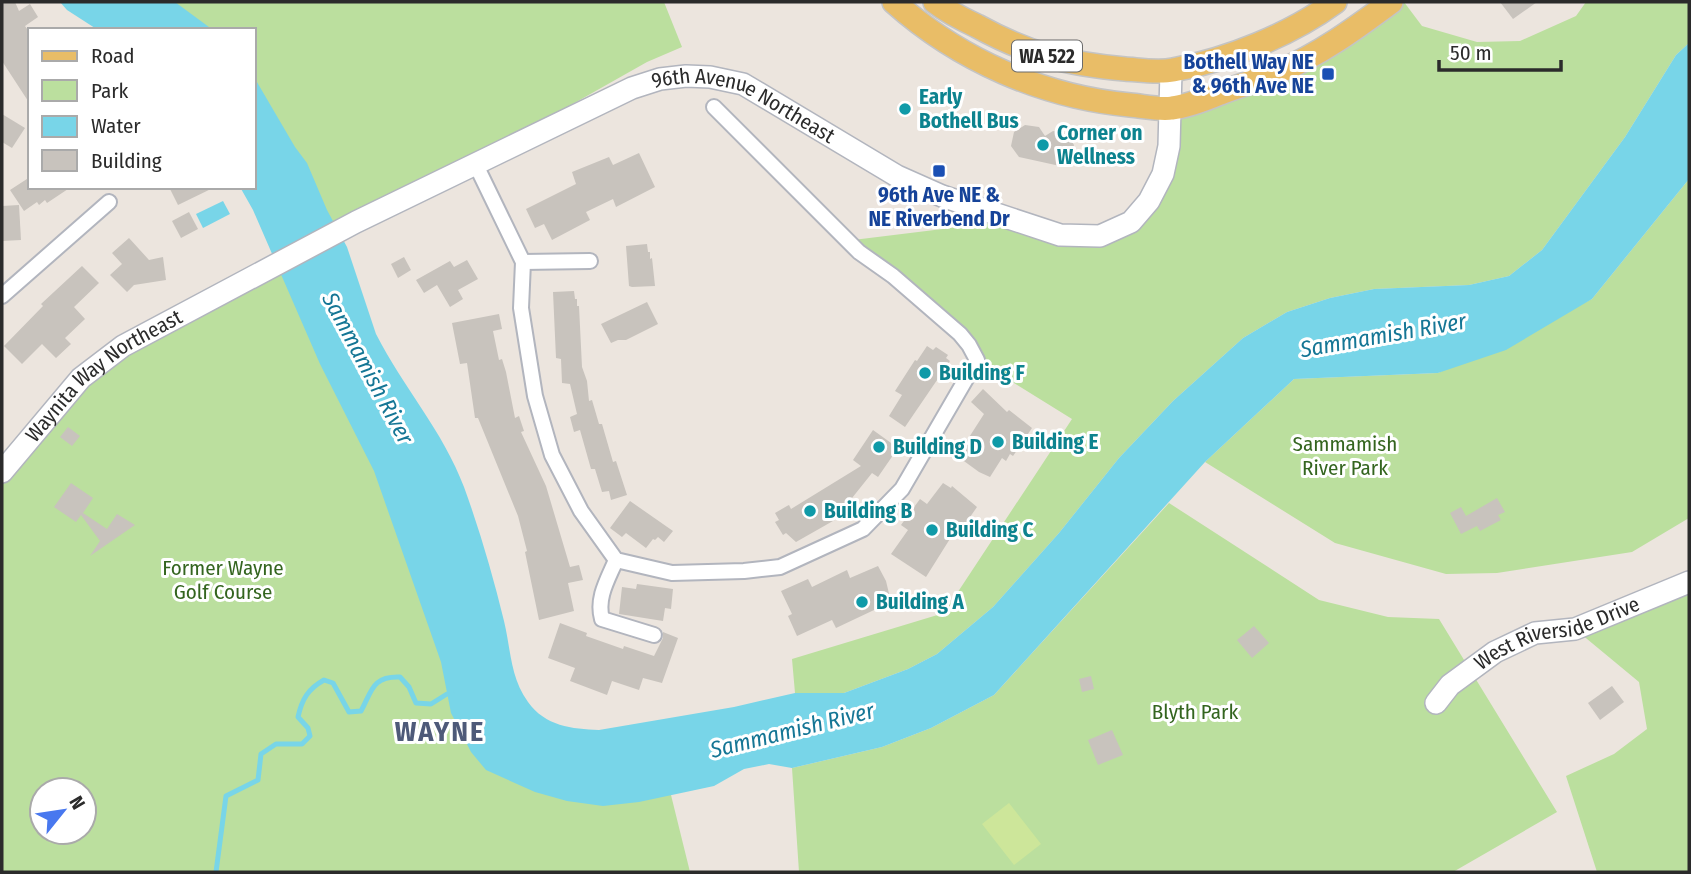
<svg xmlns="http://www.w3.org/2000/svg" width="1691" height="874" font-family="'Fira Sans Condensed',sans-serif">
<rect width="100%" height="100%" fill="#ece5de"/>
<g fill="#bbdf9e" fill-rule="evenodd">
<polygon points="119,2 664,2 682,47 647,62 311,252 254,158 254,30 151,30"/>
<polygon points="1391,2 1404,2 1422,26 1477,42 1520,41 1576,16 1586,2 1689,2 1689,43 1676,55 1625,137 1542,250 1509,276 1469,285 1374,289 1330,298 1287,312 1243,338 1173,401 1119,458 1059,533 993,607 937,654 908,669 844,693 795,693 792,659 944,613 1072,419 977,360 853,240 1016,220 1100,236 1149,201 1170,109 1199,101"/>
<polygon points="1689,179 1689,518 1632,552 1497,573 1446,574 1335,543 1205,462 1294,379 1438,373 1592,299"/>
<path d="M308 254 489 666 554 760 671 795 690 872H2V472L81 378ZM42 790H84V832H42Z"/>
<polygon points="1169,503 1319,600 1388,617 1439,619 1557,812 1453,872 799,872 792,768 882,747 931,728 994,695"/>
<polygon points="1689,582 1689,872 1597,872 1566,776 1614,754 1647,729 1639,682 1575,629"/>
</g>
<polygon fill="#cde69a" points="1009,803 1041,844 1014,865 982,824"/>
<g fill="#78d5e8">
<polygon points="60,2 175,2 213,30 98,30 67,10"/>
<path d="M1689 43V179L1592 299 1506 350 1438 373 1294 379 1205 462 994 695 931 728 882 747 792 768 769 764 744 769 714 786 639 802 603 806 567 801 535 792 486 770 471 752 451 713 441 662 374 471 320 364 253 210 240 187H254V77L295 147 307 163 327 210 347 247 376 334C403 387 443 431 464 487 480 531 493 576 504 621 511 650 510 677 528 702 545 726 572 729 599 730L734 707 795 693H844L908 669 937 654 993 607 1059 533 1119 458 1173 401 1243 338 1287 312 1330 298 1374 289 1469 285 1509 276 1542 250 1625 137 1676 55Z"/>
<polygon points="223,201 230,214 203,228 196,214"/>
</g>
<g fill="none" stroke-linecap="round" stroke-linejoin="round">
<path stroke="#78d5e8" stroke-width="5" d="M216 872 226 796 258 780 261 754 276 744H302L310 736 308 728 298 717C302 699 308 689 324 680L333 683 349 712 361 711C372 691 372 676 400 677L409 687 416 703 431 704 447 694H452"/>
</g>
<g fill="#c8c3bd">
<polygon points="2,2 15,2 19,11 30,4 38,17 25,26 30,33 30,104 2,61"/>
<polygon points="1500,2 1537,2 1513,19"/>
<polygon points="2,114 25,128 12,148 2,142"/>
<polygon points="1025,125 1039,127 1045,136 1053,131 1067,134 1074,145 1071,159 1060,166 1019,157 1011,146 1014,132"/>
<polygon points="639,153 655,187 616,207 613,199 586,212 590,220 552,240 544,224 535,228 526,209 576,184 572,172 609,157 613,165"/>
<polygon points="30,177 30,187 71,187 47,203 45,200 39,205 37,202 24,211 10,190"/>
<polygon points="169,187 215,187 178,205"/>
<polygon points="19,205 21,240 2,241 2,206"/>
<polygon points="189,212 198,229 181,238 172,221"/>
<polygon points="129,238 149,260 163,257 166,280 134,285 127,292 110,275 122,264 112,253"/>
<polygon points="647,244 648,252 650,252 650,259 652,258 655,286 632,287 629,286 626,246"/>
<polygon points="404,257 411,270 398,278 391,264"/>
<polygon points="467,260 478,279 458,290 463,299 450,307 437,285 424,293 416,280 450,261 454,267"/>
<polygon points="82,266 99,283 74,307 85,319 65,338 71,344 56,358 42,344 22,364 4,346 43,306 41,304"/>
<polygon points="574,291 575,299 577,299 577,306 579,306 582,367 587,381 589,401 592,400 599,424 602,424 613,462 616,461 627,495 611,500 609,491 602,492 595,469 591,469 580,430 574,432 570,417 577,414 570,384 562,383 561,359 556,358 553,292"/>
<polygon points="647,302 658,324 626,340 618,340 611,343 601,324"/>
<polygon points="499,314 502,329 493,331 499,360 502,359 506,372 515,418 519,416 524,431 521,432 546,486 570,567 579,565 583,580 568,583 574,611 539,620 525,552 527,551 518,516 478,418 475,418 467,363 460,364 452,323"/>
<polygon points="927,346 933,350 936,347 948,355 946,358 950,361 905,427 889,416 902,395 895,391 915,360 917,361"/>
<polygon points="983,389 1007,412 1009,410 1032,428 1013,456 1010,454 1006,461 1002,458 990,477 979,472 957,456 984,414 971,402"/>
<polygon points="68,427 80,436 72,446 60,437"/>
<polygon points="873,430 898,448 878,477 872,473 852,498 854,503 838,513 840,517 796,542 786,533 783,535 775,522 779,520 775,513 787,506 789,505 791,509 861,466 853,460"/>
<polygon points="71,483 93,498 83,513 107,529 117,514 135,525 90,556 100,541 81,515 76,522 54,507"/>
<polygon points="943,483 951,488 952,486 977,507 963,527 960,525 953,534 926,577 891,554 908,530 901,525 920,499 927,504"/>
<polygon points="1497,498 1505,512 1498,515 1501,520 1480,531 1477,526 1461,534 1450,513 1461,507 1466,516"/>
<polygon points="630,501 673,531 664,542 658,537 655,540 653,539 646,548 626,533 622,537 610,528"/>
<polygon points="878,566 886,581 891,602 836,628 832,620 797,636 788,616 792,614 781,591 808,579 812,587 847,570 850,578"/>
<polygon points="637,584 673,589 671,609 665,608 663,621 619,614 622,587 636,589"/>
<polygon points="560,623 587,633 586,636 623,649 624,646 654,656 663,638 663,632 678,638 662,683 643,678 639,690 612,681 607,695 570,681 575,668 548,658"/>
<polygon points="1254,626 1269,643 1252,658 1237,640"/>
<polygon points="1091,676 1094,689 1082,692 1079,679"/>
<polygon points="1612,686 1624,702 1600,720 1588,703"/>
<polygon points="1112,730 1123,755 1098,765 1088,740"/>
</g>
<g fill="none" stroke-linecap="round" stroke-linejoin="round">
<g stroke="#b2b5be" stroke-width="18">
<g id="street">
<polyline points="475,163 523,262 521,308 535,396 552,455 581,511 616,560 672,573 744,571 780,567 863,529 902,489 977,360 969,345 960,334 893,276 859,252 714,107"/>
<polyline points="523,262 590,261"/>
<polyline points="2,296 109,202"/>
<path d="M616 560C608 579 596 598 602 619L654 635"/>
</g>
</g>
<g stroke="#b2b5be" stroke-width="24">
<g id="secondary">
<path id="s1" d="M2 472 81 378 123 346 356 222 632 88 660 79 686 76 710 77 743 84 897 176 942 196 1060 235 1100 236 1131 222 1149 201 1163 174 1169 146 1171 71"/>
<path id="s2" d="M1436 703 1450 685 1495 652 1535 633 1575 629 1689 582"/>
</g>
</g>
<g stroke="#c4c4c4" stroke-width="26">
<g id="primary">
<path d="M894 2C959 60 1043 97 1130 105 1143 106 1159 110 1172 108 1190 106 1207 98 1223 92 1241 85 1260 80 1278 72 1319 55 1356 28 1391 2"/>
<path d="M935 2C948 12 962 19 977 26 1028 54 1067 64 1125 69 1140 70 1158 73 1173 70 1228 60 1290 35 1335 2"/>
</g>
</g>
<use href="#street" stroke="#fff" stroke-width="14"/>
<use href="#secondary" stroke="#fff" stroke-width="21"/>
<use href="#primary" stroke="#e9bd67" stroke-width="23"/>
</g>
<g fill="#1a4fb4" stroke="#fff" stroke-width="2.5">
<rect x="1321" y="67" width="14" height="14" rx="3.5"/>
<rect x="932" y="164" width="14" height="14" rx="3.5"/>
</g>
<g fill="#0f9aa8" stroke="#fff" stroke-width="2.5">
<circle cx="905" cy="109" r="7"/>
<circle cx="1043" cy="145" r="7"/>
<circle cx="925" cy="373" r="7"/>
<circle cx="998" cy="442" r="7"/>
<circle cx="879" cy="447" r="7"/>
<circle cx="810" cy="511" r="7"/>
<circle cx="932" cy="530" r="7"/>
<circle cx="862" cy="602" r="7"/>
</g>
<g text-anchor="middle" stroke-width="6" stroke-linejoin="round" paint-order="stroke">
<rect fill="#fff" stroke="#6b6b6b" stroke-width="2" x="1012" y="40.5" width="70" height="31" rx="5"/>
<g font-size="19" font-weight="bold" fill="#2b2b2b">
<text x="1047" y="63">WA 522</text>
</g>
<g font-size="21" font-weight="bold" fill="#164399" stroke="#fff" text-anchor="end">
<text x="1314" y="69">Bothell Way NE<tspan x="1314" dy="24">&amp; 96th Ave NE</tspan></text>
<text x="939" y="202" text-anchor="middle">96th Ave NE &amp;<tspan x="939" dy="24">NE Riverbend Dr</tspan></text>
</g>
<g font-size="21" font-weight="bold" fill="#0d838f" stroke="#fff" text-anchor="start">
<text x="919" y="104">Early<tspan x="919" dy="24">Bothell Bus</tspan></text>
<text x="1057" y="140">Corner on<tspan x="1057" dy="24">Wellness</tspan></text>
<text x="939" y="380">Building F</text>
<text x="1012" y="449">Building E</text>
<text x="893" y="454">Building D</text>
<text x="824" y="518">Building B</text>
<text x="946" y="537">Building C</text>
<text x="876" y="609">Building A</text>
</g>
<g font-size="21" fill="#2b2b2b" stroke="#fff">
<text dy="7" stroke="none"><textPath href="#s1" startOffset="866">96th Avenue Northeast</textPath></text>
<text dy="7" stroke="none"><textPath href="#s1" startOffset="142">Waynita Way Northeast</textPath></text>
<text dy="7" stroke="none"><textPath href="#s2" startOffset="144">West Riverside Drive</textPath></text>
</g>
<g font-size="21" fill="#34651f" stroke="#fff">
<text x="1345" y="451">Sammamish<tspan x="1345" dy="24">River Park</tspan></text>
<text x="223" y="575">Former Wayne<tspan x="223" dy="24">Golf Course</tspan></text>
<text x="1195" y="719">Blyth Park</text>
</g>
<g font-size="23" font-style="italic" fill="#157695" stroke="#fff">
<text transform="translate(1383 335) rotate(-10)" y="8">Sammamish River</text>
<text transform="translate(368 368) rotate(62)" y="8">Sammamish River</text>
<text transform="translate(792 730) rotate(-14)" y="8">Sammamish River</text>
</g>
<g font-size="28" font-weight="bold" letter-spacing="2" fill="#4e5a79" stroke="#fff">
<text x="440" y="741">WAYNE</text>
</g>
</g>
<rect width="1691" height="874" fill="none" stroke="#2b2b2b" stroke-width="7"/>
<rect x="28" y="28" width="228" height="161" fill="#ffffff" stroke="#aaaaaa" stroke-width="2"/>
<rect x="42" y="51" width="35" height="10" fill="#e9bd67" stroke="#aaaaaa" stroke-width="2"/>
<text x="91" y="63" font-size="21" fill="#2b2b2b">Road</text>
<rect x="42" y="80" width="35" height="21" fill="#bbdf9e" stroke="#aaaaaa" stroke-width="2"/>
<text x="91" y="98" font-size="21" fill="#2b2b2b">Park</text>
<rect x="42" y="116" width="35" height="21" fill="#78d5e8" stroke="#aaaaaa" stroke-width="2"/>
<text x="91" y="133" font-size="21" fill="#2b2b2b">Water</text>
<rect x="42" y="150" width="35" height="21" fill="#c8c3bd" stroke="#aaaaaa" stroke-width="2"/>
<text x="91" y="168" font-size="21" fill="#2b2b2b">Building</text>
<g transform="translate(63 811) rotate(60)"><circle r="33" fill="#ffffff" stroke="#aaaaaa" stroke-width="2"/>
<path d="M0-5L12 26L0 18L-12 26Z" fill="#4878ef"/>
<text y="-10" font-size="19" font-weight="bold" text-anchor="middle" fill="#2b2b2b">N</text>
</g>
<path d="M1439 60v10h122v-10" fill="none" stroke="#2b2b2b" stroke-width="3.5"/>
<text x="1450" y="60" font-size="21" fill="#2b2b2b" stroke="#ffffff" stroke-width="5" paint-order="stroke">50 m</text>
</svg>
